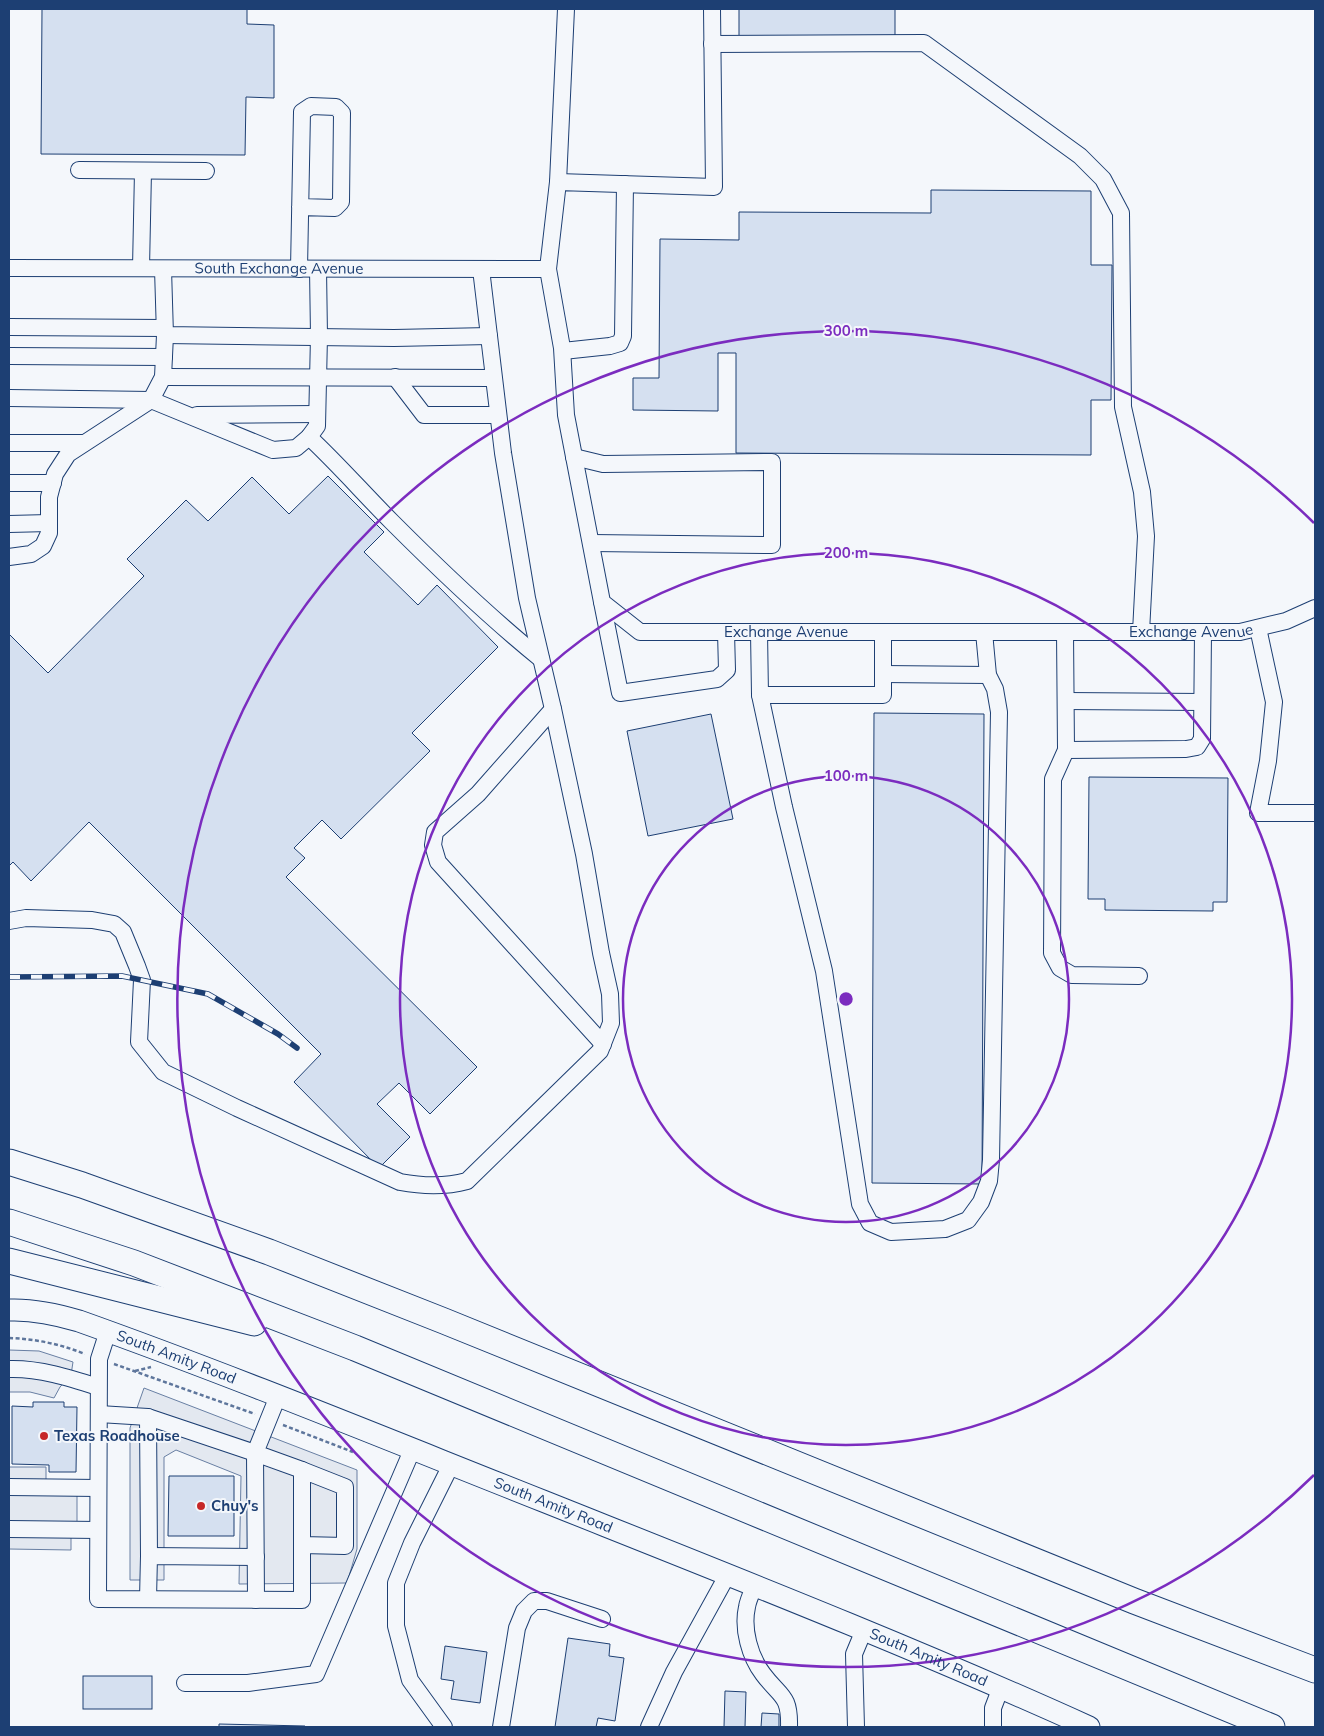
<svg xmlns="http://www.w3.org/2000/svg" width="1324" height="1736" font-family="Mulish,sans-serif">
<rect width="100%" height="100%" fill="#f4f7fb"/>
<g fill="#e3e8f0" stroke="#687fa3">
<polygon points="9,1350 39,1351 73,1362 71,1375 60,1387 54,1398 30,1392 9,1392"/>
<polygon points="144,1388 357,1470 357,1549 347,1583 239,1584 241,1476 176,1450 164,1457 164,1580 130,1580 130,1428"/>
<polygon points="9,1467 46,1467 46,1482 77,1495 77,1523 71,1537 71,1550 9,1549"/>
</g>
<g fill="#d5e0f0" stroke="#1d3f73">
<polygon points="42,9 247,9 247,24 274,25 274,98 246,97 245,155 41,154"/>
<rect x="739" y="9" width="156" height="30"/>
<polygon points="931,190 1091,191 1091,265 1112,265 1111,400 1091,400 1091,455 736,453 736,353 718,353 718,411 633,410 633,378 659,378 660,239 739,240 739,212 931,213"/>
<polygon points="328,476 384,532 364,552 418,605 437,585 498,647 412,733 430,751 341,839 322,820 294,848 305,858 286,877 477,1067 430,1114 399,1083 377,1104 410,1137 379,1168 294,1082 321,1054 89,822 31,881 13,862 9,866 9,634 48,673 144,576 127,559 186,500 208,521 252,477 289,514"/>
<polygon points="874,713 984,714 982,1184 872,1183"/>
<polygon points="711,714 733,819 648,836 627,731"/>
<polygon points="1089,777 1228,778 1227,902 1213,902 1213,911 1105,910 1105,899 1088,899"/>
<polygon points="33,1402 64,1402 64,1407 77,1407 76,1472 49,1472 49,1465 12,1464 12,1406 33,1407"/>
<polygon points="169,1476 234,1476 234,1536 168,1536"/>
<polygon points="568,1638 610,1644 609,1656 624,1658 615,1721 598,1718 596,1727 555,1727"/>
<polygon points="445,1646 487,1652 480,1703 451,1699 454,1681 441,1679"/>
<rect x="83" y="1676" width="69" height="33"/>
<polygon points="725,1691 746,1692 745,1727 724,1727"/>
<polygon points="762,1713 779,1714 779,1727 761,1727"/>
<polygon points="219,1724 305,1726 305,1727 219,1727"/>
</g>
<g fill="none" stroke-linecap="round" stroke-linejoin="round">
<g stroke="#1d3f73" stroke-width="18">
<g id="minor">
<path id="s1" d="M712 9 714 187 558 182 548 269 562 348 566 415 602 602 640 632H1240L1286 621 1315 608"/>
<polyline points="712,44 924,43 1080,156 1103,179 1121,213 1123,407 1142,492 1146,536 1141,632"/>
<polyline points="79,170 206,171"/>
<polyline points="558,182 566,9"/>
<path id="s2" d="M9 268 548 269"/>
<polyline points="141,268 143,171"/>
<polyline points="163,269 165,335 394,338 489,336"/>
<polyline points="299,269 302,112 311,106 336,107 342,113 341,202 335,208 300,207"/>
<polyline points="9,327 164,328"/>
<polyline points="563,351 610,346 620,343 623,336 625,184"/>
<polyline points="9,356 164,357"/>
<polyline points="163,377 493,378"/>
<polyline points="395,377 424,415 498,415"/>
<polyline points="9,398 151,400 273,450 296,448 309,437 317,426 319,336 318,269"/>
<polyline points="197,415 317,414"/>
<path d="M309 437C338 464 364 494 392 522 440 570 489 617 541 659"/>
<polyline points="9,443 84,443"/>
<polyline points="574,457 603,464 772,462 772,545 591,543"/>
<polyline points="9,483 53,483"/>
<polyline points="9,524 49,523"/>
<polyline points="9,557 31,554 43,546 49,533 49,497 55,474 68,454 151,400 163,377 165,335"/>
<polyline points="602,602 620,693 717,679 727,670 726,632"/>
<polyline points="1258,628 1274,702 1268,761 1258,813 1315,813"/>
<polyline points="759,632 760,695 784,807 824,971 860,1204 870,1223 891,1232 945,1229 968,1220 981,1202 989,1181 991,1160 999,712 995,689 988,675 984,632"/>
<polyline points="1065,632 1066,750 1053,779 1052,953 1060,968 1072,975 1139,976"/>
<polyline points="883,674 988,675"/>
<polyline points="760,695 883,695 883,632"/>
<polyline points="1066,701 1202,702"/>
<polyline points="553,709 478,794 435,832 433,845 438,862 603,1044"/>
<polyline points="1066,750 1186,749 1197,747 1202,739 1203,632"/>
<path d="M9 921 26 918 92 920 114 924 123 932 137 966 142 980 139 1042 163 1072 237 1108 400 1182C422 1186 445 1187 467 1181L600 1051 611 1023 610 994 601 953 584 854 553 709 527 598 503 453 481 269"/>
<polyline points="108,1331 99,1359 98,1599 302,1600 302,1470 345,1487 345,1546 302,1545"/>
<path d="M9 1369C39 1368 70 1378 98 1387"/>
<polyline points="278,1396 255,1453 302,1470"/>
<polyline points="99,1414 148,1417 255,1453 256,1600"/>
<polyline points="148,1417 149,1556"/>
<polyline points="9,1487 98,1488"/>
<polyline points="9,1529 98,1530"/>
<path d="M755 1585C752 1592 748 1600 747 1607 742 1629 750 1657 763 1674 780 1697 790 1694 789 1727"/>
<polyline points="148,1599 149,1556 256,1557"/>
<polyline points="185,1683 248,1683 316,1674 413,1448"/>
<polyline points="444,1727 410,1680 396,1626 396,1583 412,1543 451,1465"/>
<polyline points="501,1727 517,1628 524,1611 534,1601 547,1601 602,1619"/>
<polyline points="649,1727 674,1672 728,1574"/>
<polyline points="856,1727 854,1654 864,1630"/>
<polyline points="993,1727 993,1708 1001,1687"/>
</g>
</g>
<g stroke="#1d3f73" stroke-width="23">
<g id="major">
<path id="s3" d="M9 1310C33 1309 56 1314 79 1321 236 1377 389 1440 543 1501 726 1574 910 1646 1089 1727"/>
</g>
</g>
<g stroke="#1d3f73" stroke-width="27">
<g id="highway">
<polyline points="9,1162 82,1185 269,1252 444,1321 1134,1601 1315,1670"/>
<polyline points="9,1222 134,1263 355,1348 1272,1727"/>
<polyline points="9,1261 254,1323"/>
</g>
</g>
<g stroke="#5e769c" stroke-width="2.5" stroke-dasharray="4 2.5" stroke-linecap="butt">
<path d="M9 1338C36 1339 60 1344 85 1354"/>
<polyline points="114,1364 255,1414"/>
<polyline points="135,1371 151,1367"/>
<polyline points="283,1425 353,1452"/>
</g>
<use href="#minor" stroke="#f4f7fb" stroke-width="16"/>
<use href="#major" stroke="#f4f7fb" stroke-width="21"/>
<use href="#highway" stroke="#f4f7fb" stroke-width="25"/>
<g stroke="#1d3f73" stroke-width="5.5">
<polyline id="rail" points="9,977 122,976 208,994 278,1034 297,1048"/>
</g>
<use href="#rail" stroke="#f4f7fb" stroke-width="4" stroke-dasharray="11" stroke-linecap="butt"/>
</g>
<g fill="none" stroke="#7b2cbf" stroke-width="2.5">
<circle cx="846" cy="999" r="223"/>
<circle cx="846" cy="999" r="446"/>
<path d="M1314 1475A668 668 0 1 1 1314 523"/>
</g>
<g fill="#c62828" stroke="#f4f7fb" stroke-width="2">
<circle cx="44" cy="1436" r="5"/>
<circle cx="201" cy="1506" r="5"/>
</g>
<g text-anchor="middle" stroke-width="4" stroke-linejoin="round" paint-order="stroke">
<g font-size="15" fill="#1d3f73" stroke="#f4f7fb">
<text dy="5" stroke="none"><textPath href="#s2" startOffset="270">South Exchange Avenue</textPath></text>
<text dy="5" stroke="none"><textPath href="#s1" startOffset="1359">Exchange Avenue</textPath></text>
<text dy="5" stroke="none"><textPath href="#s1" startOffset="954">Exchange Avenue</textPath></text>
<text dy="5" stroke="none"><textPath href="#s3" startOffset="175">South Amity Road</textPath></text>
<text dy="5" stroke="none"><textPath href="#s3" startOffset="580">South Amity Road</textPath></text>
<text dy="5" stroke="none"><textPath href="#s3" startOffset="985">South Amity Road</textPath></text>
</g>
<g font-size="15" font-weight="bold" fill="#1d3f73" stroke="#f4f7fb" text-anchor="start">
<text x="54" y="1441">Texas Roadhouse</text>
<text x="211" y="1511">Chuy's</text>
</g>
</g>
<circle cx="846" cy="999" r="8" fill="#7b2cbf" stroke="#f4f7fb" stroke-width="2.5"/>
<g font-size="15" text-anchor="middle" font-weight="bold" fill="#7b2cbf" stroke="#f4f7fb" stroke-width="4" stroke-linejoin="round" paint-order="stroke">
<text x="846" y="336">300 m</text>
<text x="846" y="558">200 m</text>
<text x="846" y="781">100 m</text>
</g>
<rect width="1324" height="1736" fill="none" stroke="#1d3f73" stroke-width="20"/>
</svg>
